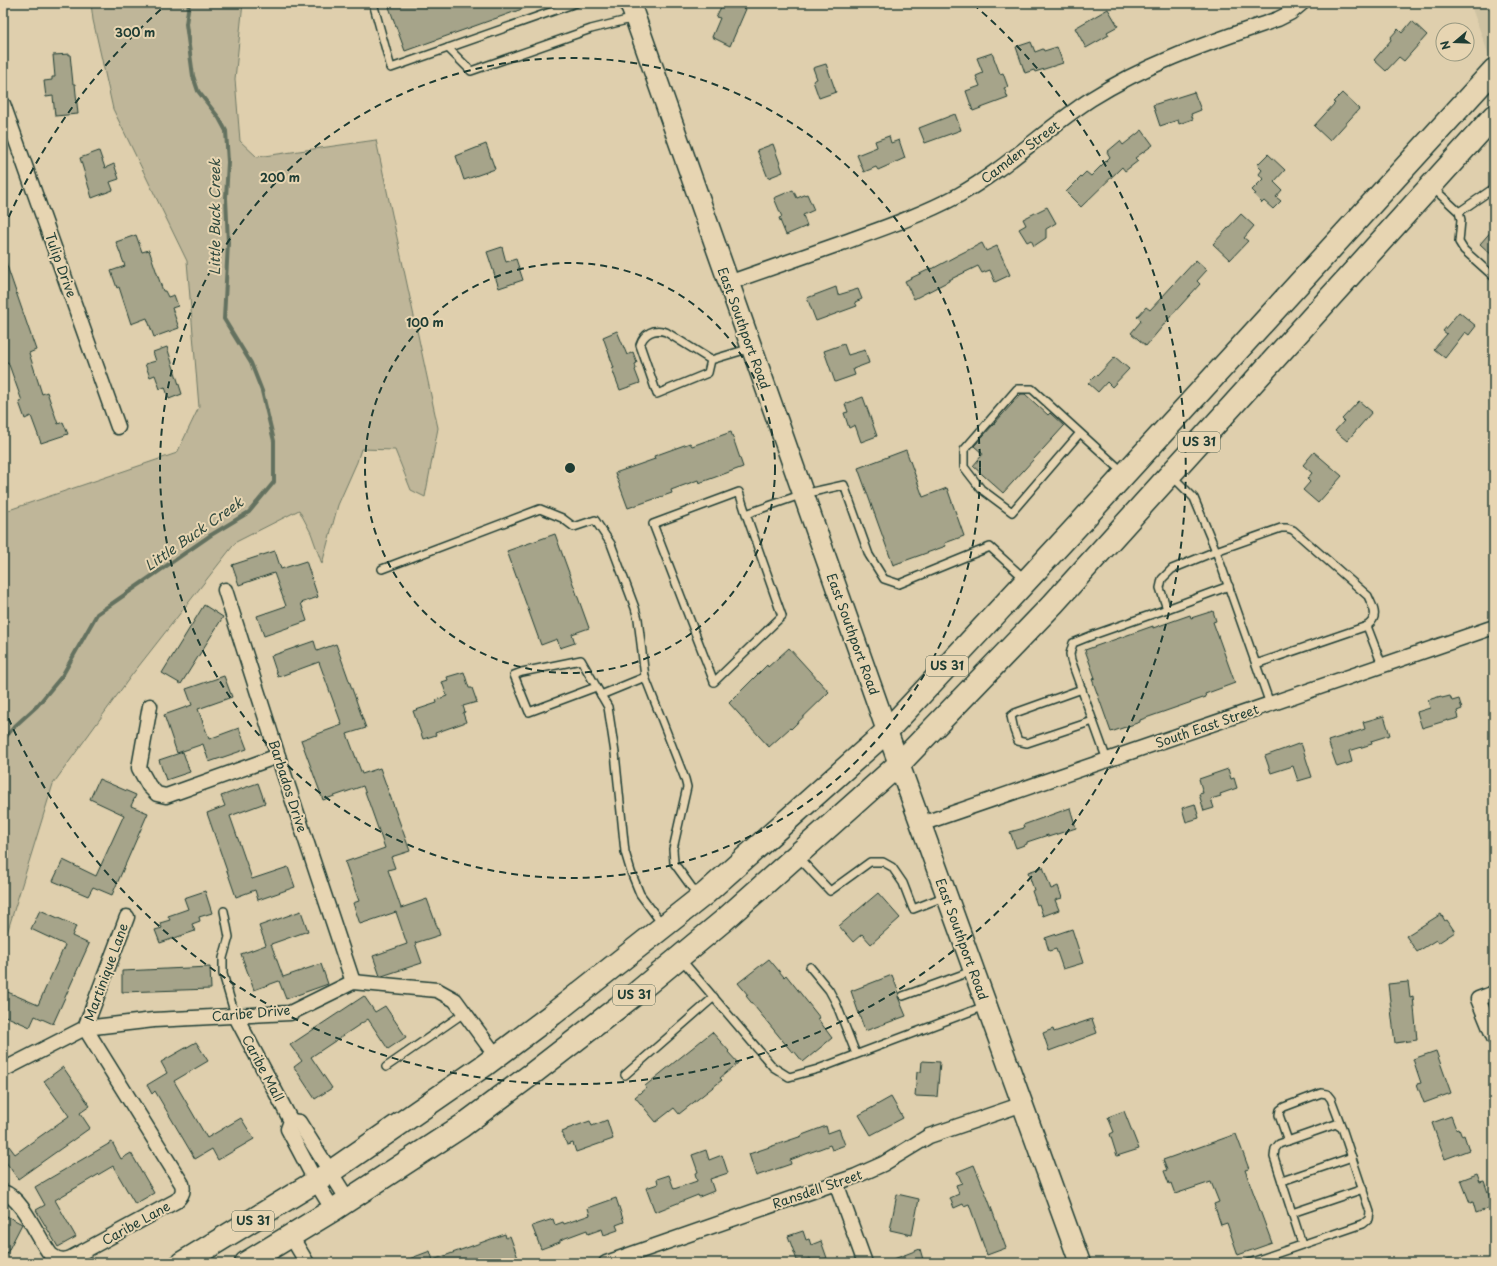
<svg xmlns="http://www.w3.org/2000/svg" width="1497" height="1266" font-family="'Playpen Sans',sans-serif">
<rect width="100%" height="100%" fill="#dfcfad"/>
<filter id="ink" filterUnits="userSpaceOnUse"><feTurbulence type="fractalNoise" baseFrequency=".025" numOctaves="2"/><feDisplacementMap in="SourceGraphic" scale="8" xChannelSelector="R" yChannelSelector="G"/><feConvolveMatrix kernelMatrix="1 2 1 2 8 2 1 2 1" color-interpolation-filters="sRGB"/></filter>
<g filter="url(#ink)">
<polygon fill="#cec2a2" points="1470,3 1494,3 1494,53 1490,58"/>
<polygon fill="#bfb699" stroke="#6f7a66" points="91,3 243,3 235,79 240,141 257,157 376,140 438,428 425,497 411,490 395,450 361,449 357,462 338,505 322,564 311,533 299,510 236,542 131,676 53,784 3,946 3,512 177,453 199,407 187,261 113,109 93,20"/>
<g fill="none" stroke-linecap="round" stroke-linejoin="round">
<polyline stroke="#63715f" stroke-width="4" points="3,740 15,726 37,706 62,676 97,614 211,535 249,512 274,482 274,441 262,391 251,363 224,319 228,243 226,198 228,162 226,131 219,118 198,91 193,76 186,24 189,3"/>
</g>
<g fill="#a6a48a" stroke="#1f3d34">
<polygon points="401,3 536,3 536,4 405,51 389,7"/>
<polygon points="723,3 734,3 746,9 730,46 712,37 720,18 716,17"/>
<polygon points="1108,9 1118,26 1107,32 1109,35 1086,48 1075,28"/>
<polygon points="1412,21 1427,35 1404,61 1399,57 1386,71 1374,60 1391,40 1390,38 1398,29 1402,33"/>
<polygon points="1031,42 1035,52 1043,49 1044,51 1057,47 1063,63 1035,72 1034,70 1025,73 1016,47"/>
<polygon points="992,53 1000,74 1003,73 1008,87 1004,88 1008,98 973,111 966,91 980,86 976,76 983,73 977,58"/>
<polygon points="70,54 73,84 75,84 78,114 55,116 53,96 46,97 44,81 52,80 52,77 55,77 53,55"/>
<polygon points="826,64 836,92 819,98 813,81 817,79 813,68"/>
<polygon points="1194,92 1201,110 1191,114 1193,119 1179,124 1178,120 1160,126 1153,105"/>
<polygon points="1342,93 1359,109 1330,141 1314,126 1335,103 1333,102"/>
<polygon points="955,114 961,130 925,143 919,128"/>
<polygon points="1142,130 1153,145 1135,158 1138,161 1125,171 1122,167 1081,207 1066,192 1086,172 1091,176 1110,157 1107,152 1120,141 1123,145"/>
<polygon points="889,136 891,143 899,140 905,158 878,170 876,167 864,172 857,155 877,147 875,141"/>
<polygon points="486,144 495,169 464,180 456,156"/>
<polygon points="773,144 783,172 768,178 757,150"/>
<polygon points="99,151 105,168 114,164 119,179 110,182 113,190 92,198 80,158"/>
<polygon points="1268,154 1285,170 1274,182 1282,190 1276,197 1281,201 1273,209 1264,201 1262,203 1254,195 1256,194 1252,190 1263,179 1259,174 1262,170 1257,165"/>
<polygon points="793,190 797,198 807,194 814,210 803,215 807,226 786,235 779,218 782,217 774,198"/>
<polygon points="1047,207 1056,223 1046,229 1046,238 1034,246 1031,240 1027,242 1019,229 1026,225 1023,219"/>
<polygon points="1241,214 1254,226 1244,238 1248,241 1230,260 1213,244"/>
<polygon points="1494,228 1494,257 1480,244"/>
<polygon points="136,235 142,252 149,250 163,291 165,291 168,297 174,295 178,306 172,308 179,328 154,337 147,318 131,324 119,287 117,288 111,271 125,266 116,242"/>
<polygon points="982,243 986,251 997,246 1010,275 995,282 990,270 982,273 978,266 949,280 949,281 914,299 905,281 932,268 932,269 958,255"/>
<polygon points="502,247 506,262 516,259 523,280 499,288 487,252"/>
<polygon points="3,260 5,260 36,350 29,353 42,394 47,392 58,424 63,422 68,434 41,443 31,416 25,419 19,402 22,401 8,362 3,363"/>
<polygon points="1196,260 1207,270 1197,281 1200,284 1171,316 1146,346 1131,333 1141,321 1137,317 1146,307 1150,310"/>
<polygon points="836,287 838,295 858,289 862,299 855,302 857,306 816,321 807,298"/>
<polygon points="1459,312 1476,326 1469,335 1465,332 1445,358 1434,349 1447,334 1443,331"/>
<polygon points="617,331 627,355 633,352 637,363 635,364 636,369 635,370 640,383 620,390 612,369 614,368 603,337"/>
<polygon points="844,344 848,355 865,350 869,363 853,369 855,375 835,382 824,351"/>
<polygon points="167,347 182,394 169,399 165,387 160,389 155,375 150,377 145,364 156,361 153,352"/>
<polygon points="1115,357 1129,369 1112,387 1107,382 1098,392 1088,383 1096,375 1097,376"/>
<polygon points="1021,394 1025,394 1048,415 1050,413 1064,426 1003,493 973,466 983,454 974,446"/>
<polygon points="863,397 877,436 861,442 855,425 849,428 844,413 848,412 845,404"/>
<polygon points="1359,401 1372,412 1347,441 1335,431 1344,421 1342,419"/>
<polygon points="731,432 743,467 699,483 698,480 671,490 672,493 628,508 615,473 655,459 654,456 690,443 692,446"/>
<polygon points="906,450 923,497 947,488 964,536 945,543 946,546 893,565 858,468"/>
<polygon points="1314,452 1342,476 1318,503 1303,490 1310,482 1307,479 1312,473 1303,465"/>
<polygon points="555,534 589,628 572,634 575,643 560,648 557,639 541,645 507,551"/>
<polygon points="275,551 281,569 306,561 318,597 301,603 307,621 264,636 257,616 286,606 274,573 239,585 232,565"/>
<polygon points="204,605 223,617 181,684 162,673"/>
<polygon points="1213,611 1216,621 1213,622 1235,683 1205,694 1206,697 1140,720 1140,722 1111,732 1092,679 1095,678 1085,650 1153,626 1153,628 1190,615 1191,618"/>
<polygon points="314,641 317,651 336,644 366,728 347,734 362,774 380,768 410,851 391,857 395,868 388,870 401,908 427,899 440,935 415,943 422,963 382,976 380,976 373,956 407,944 396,912 360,924 353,903 359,901 345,862 385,848 363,786 323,800 301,740 342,725 319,662 278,677 271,656"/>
<polygon points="789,648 829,692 791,729 790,728 769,747 729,703 767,665 768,667"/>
<polygon points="464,672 469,688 472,688 477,702 463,706 465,712 463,713 466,722 435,733 436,735 423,739 413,711 437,703 436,700 447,696 442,682 448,680 447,677"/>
<polygon points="224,676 232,697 198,709 209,739 239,728 247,749 209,762 203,744 177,753 164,715 192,705 186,689"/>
<polygon points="1441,696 1442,698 1450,696 1452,701 1459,699 1462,709 1457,711 1459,718 1448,721 1448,720 1422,728 1417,712 1430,708 1428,700"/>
<polygon points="1384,716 1390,735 1371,741 1372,744 1349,751 1352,762 1337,767 1328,741 1365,729 1363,722"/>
<polygon points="1301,743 1312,777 1298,781 1293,766 1271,773 1265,756"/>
<polygon points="183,752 190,772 166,780 159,760"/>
<polygon points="1228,769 1231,779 1234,778 1237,788 1220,794 1221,796 1211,799 1214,808 1204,811 1199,794 1203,793 1199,779"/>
<polygon points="99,779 136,795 131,806 148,813 112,895 93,887 88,896 53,881 63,860 96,876 124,815 90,799"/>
<polygon points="258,783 265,803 230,816 252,879 288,867 295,887 258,900 255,890 236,897 207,813 225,806 221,796"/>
<polygon points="1195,804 1199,818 1186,822 1182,808"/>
<polygon points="1070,808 1076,828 1048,837 1048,835 1027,842 1027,844 1016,848 1010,832 1024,828 1023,825"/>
<polygon points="1043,867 1051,889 1058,886 1062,898 1055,900 1059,910 1043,916 1039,904 1037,905 1032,891 1034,890 1028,872"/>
<polygon points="205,891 212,913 199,917 200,921 192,924 195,931 160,943 155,930 162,928 160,923 170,920 168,916 188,909 184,898"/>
<polygon points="878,893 900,918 871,944 862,934 853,942 839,926"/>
<polygon points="40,910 76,926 72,936 89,944 53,1024 35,1016 30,1027 3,1015 3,990 38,1005 65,945 31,929"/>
<polygon points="301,911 308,931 271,944 283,977 321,964 328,984 286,999 279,981 254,990 241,954 266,945 259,926"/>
<polygon points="1441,914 1445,921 1447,920 1455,932 1438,943 1436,940 1417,952 1406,936"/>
<polygon points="1072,929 1083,963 1063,969 1056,949 1049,951 1045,938"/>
<polygon points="769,959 784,977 786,975 820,1018 818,1019 832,1038 803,1062 794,1051 792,1052 755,1007 746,996 748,995 738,983"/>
<polygon points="210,967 211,989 122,992 122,971"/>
<polygon points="892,975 899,993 898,997 906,1016 865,1031 851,991"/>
<polygon points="1408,982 1410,997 1413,996 1417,1040 1395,1043 1388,984"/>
<polygon points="364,996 375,1012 385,1006 406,1037 388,1049 368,1019 311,1057 332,1088 315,1099 294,1067 302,1061 290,1045"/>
<polygon points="1092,1019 1097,1033 1049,1051 1043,1033 1053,1029 1054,1032"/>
<polygon points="712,1032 729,1051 728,1052 738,1063 720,1078 722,1080 679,1114 674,1108 656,1122 635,1097 646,1088 645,1086"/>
<polygon points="196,1042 208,1061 174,1081 207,1138 241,1118 254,1139 218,1160 212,1149 195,1159 155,1091 152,1094 147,1085 167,1073 161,1062"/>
<polygon points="1436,1051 1451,1093 1424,1103 1417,1084 1421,1083 1413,1059"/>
<polygon points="922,1061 940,1062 937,1097 915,1096 917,1072 921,1072"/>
<polygon points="63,1067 90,1106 80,1113 90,1128 18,1179 3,1158 3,1138 15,1154 69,1116 44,1081"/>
<polygon points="891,1097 903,1118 871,1135 859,1115"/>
<polygon points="1124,1111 1139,1149 1117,1156 1110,1134 1114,1132 1108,1117"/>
<polygon points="1451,1116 1456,1129 1459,1128 1462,1136 1464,1135 1469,1150 1445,1159 1432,1123"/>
<polygon points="607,1120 613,1139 576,1152 573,1143 567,1145 562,1132 567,1130 567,1129 590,1121 592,1126"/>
<polygon points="826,1126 828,1133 839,1129 845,1145 832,1150 830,1145 790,1160 791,1164 756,1176 749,1154 802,1136 802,1135"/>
<polygon points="1236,1134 1249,1169 1245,1170 1272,1243 1238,1255 1227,1223 1221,1225 1214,1204 1219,1202 1211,1182 1175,1194 1171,1183 1169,1184 1164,1171 1167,1170 1163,1160"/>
<polygon points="112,1142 121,1159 131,1153 154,1193 135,1204 113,1166 55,1200 76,1237 58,1247 36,1210 45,1205 35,1187"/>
<polygon points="706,1150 709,1160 722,1155 728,1173 710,1179 714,1191 699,1197 698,1195 655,1212 646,1188 658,1184 657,1179 669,1175 674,1189 697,1181 695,1173 698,1172 692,1155"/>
<polygon points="974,1165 988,1199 1006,1248 987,1255 969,1204 964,1206 963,1204 954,1208 950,1198 959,1194 956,1185 962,1183 957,1172"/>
<polygon points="1477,1174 1480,1182 1484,1181 1493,1207 1476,1213 1473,1202 1470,1203 1461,1180"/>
<polygon points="897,1194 919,1199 912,1235 890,1230"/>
<polygon points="616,1198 624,1222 616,1225 618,1230 604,1235 602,1229 588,1234 587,1230 560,1240 560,1242 541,1249 532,1226 553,1219 555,1225 563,1222 564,1224 590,1215 588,1208"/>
<polygon points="3,1214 22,1224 3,1261"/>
<polygon points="803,1231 806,1240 809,1239 811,1245 821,1241 827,1258 814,1263 812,1263 810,1258 798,1263 788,1236"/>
<polygon points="505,1234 506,1238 510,1236 518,1258 504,1263 401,1263 401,1262 430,1251 433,1260"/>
<polygon points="920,1249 924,1263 886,1263 886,1262"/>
</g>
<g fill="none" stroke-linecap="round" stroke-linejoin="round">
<g stroke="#1f3d34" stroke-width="10">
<g id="service">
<polyline points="373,3 391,68 576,3"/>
<polyline points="448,48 471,71 591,29 635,18"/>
<polyline points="1432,187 1459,212 1461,220 1459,242 1464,250 1494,277"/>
<polyline points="1459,212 1494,188"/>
<path d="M711 360 708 373 657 394 640 345C644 333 654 328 666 332L711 360 751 348"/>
<polyline points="1080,433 1012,512 981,489 964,467 964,450 1017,389 1032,389 1123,472"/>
<polyline points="1172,476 1194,498 1216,551 1270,704"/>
<polyline points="746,514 782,616 714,682 653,524 739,492 746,514 803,494 844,485 869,555 884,579 899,584 970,555 990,547 1025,579"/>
<polyline points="382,569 540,509 562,518 574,527 595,520 611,544 635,608 638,619 645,677 685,779 687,787 673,849 674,863 698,896"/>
<path d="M1229 586 1167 609 1160 588 1162 579 1172 569 1216 551 1281 528H1287L1293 530 1368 596C1373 608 1380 616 1367 626L1256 664"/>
<polyline points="1367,626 1382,665"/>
<polyline points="596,687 529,712 514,675 522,672 581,660 608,707 615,753 625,852 631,872 640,894 662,924"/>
<polyline points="1082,689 1015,713 1011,716 1014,730 1018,741 1027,743 1093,721"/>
<polyline points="601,695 645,677"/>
<polyline points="1107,760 1071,660 1070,654 1073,643 1093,635 1167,609"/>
<polyline points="798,857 830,891 870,862 883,862 892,867 903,883 913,909 946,896"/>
<polyline points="224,911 229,937 223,958 223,974 235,1015"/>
<polyline points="681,959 773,1067 789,1077 818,1069 985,1006"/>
<polyline points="810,967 829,990 836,1003 856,1054"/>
<polyline points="903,996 972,971"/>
<polyline points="386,1067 464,1013"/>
<polyline points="625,1075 714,997"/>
<polyline points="1288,1141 1279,1115 1280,1110 1284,1107 1321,1093 1327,1094 1331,1099 1342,1128"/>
<polyline points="1282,1181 1352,1157"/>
<polyline points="1292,1213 1363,1189"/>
<polyline points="1249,1263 1363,1224 1369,1219 1370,1212 1342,1128 1336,1124 1279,1144 1275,1149 1274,1157 1302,1244"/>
</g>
</g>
<g stroke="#1f3d34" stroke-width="17">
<g id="minor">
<polyline points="3,104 118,427"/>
<path d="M728 283C766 270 804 256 842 243 881 229 922 215 959 195 1007 168 1045 129 1091 99 1151 61 1212 42 1278 19L1290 13 1302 3"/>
<polyline points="225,590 278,756 353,982"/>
<polyline points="150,706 139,768 149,786 157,794 166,796 278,756"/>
<polyline points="921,824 1494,627"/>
<polyline points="1494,993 1478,999 1494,1038"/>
<polyline points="235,1015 291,1121 288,1129 316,1182 333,1210"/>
<polyline points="3,1070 85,1028 154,1020 290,1013 353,982 437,990 455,1000 496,1056"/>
<polyline points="291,1121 299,1122 348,1200"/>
<polyline points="836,1183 865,1263"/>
<path d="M3 1192C23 1198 38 1239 51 1255 57 1260 64 1261 71 1258L176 1201C182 1196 184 1191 182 1184L85 1028 127 917"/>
<polyline points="291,1236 307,1263"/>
<polyline points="606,1263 856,1176 883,1164 929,1136 1023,1104"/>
</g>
</g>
<g stroke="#1f3d34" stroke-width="23">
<polyline id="secondary" points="630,3 887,731 1080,1263"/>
</g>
<g stroke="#1f3d34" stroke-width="25">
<g id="primary">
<polyline points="182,1263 323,1177 485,1065 553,1014 706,893 887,731 1081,522 1494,70"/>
<polyline points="246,1263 333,1210 462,1126 532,1074 634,995 723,921 899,764 1053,604 1494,116"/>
</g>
</g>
<use href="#service" stroke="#e7d5b2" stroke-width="7"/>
<use href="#minor" stroke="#e7d5b2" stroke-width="14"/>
<use href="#secondary" stroke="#e7d5b2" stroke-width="20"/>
<use href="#primary" stroke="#e7d5b2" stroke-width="22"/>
</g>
</g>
<g fill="none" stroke="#1f3d34" stroke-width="2" stroke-dasharray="7 5">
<circle cx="570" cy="468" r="205"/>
<circle cx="570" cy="468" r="410"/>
<path d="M4 228A615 615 0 0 1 167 4M973 4A615 615 0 1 1 4 708"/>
</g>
<g text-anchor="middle" stroke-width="4" stroke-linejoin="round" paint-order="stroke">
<g fill="#e7d5b2" stroke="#5b6b5a" stroke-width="1">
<rect x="1178" y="432" width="42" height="20" rx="3"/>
<rect x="926" y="656" width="42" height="20" rx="3"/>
<rect x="613" y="985" width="42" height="20" rx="3"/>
<rect x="232" y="1211" width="42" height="20" rx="3"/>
</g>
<g font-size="12" font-weight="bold" fill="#1f3d34">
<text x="1199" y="446">US 31</text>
<text x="947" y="670">US 31</text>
<text x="634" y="999">US 31</text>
<text x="253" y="1225">US 31</text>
</g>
<g font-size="13" fill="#1f3d34" stroke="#e7d5b2">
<text transform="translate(1020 152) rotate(-37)" y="5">Camden Street</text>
<text transform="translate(61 265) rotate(70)" y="5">Tulip Drive</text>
<text transform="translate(744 328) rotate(70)" y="5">East Southport Road</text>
<text transform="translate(853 634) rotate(70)" y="5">East Southport Road</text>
<text transform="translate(1207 726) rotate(-19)" y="5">South East Street</text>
<text transform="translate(288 786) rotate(72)" y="5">Barbados Drive</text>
<text transform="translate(962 939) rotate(70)" y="5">East Southport Road</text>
<text transform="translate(106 972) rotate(-70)" y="5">Martinique Lane</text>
<text transform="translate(251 1013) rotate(-5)" y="5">Caribe Drive</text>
<text transform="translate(263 1068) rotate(62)" y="5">Caribe Mall</text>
<text transform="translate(817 1189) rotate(-19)" y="5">Ransdell Street</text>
<text transform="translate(136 1223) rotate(-29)" y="5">Caribe Lane</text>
</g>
<g font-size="14" font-style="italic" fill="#304a3f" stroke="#e7d5b2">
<text transform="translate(215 217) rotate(-90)" y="5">Little Buck Creek</text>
<text transform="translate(194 534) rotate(-35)" y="5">Little Buck Creek</text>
</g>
</g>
<circle cx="570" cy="468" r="6" fill="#1f3d34" stroke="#e7d5b2" stroke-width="2"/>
<g font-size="12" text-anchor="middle" font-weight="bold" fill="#1f3d34" stroke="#e7d5b2" stroke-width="4" stroke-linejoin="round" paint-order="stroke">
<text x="135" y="37">300 m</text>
<text x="280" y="182">200 m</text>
<text x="425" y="327">100 m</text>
</g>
<rect width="1497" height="1266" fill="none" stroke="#e7d5b2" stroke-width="16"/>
<rect x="8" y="8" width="1481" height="1250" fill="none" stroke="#1f3d34" stroke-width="1.5" filter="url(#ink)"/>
<g transform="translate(1455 42) rotate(251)"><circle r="19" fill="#e7d5b2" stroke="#979880"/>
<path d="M0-3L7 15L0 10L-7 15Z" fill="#1f3d34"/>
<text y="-6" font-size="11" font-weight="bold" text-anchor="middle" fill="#1f3d34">N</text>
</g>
</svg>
